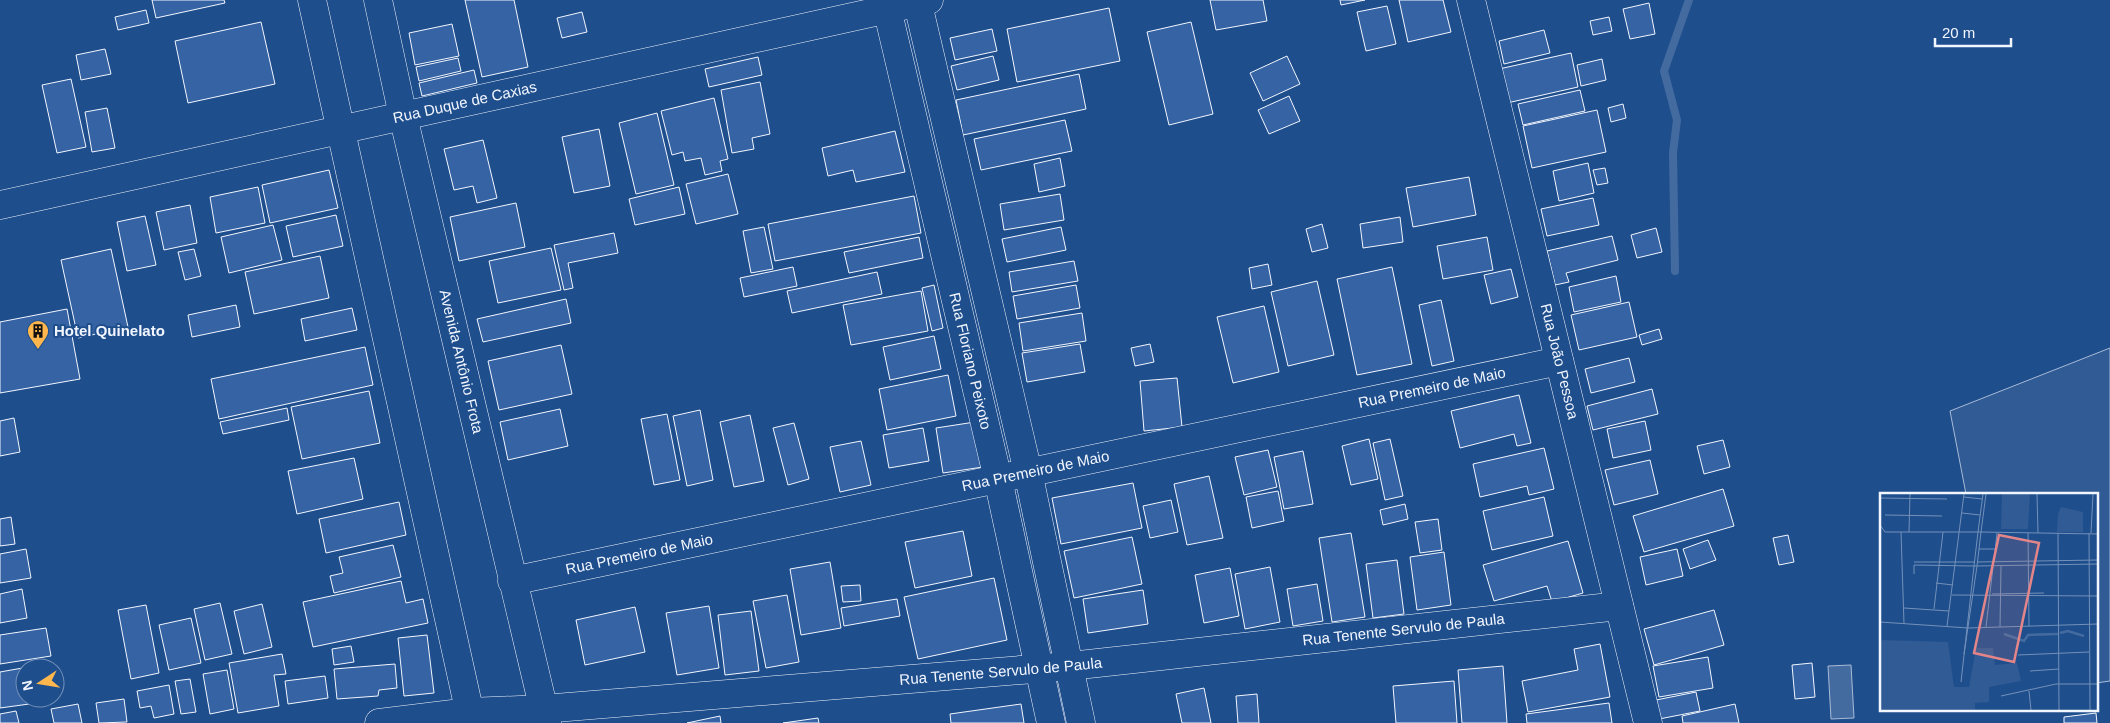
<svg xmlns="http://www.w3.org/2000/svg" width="2110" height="723" font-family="Arial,sans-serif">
<rect width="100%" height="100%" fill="#1f4e8c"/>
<polygon fill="#305b95" stroke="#a8bbd7" points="2110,348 2110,681 2096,683 2096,494 1966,494 1950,411"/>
<polygon fill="#446ba0" stroke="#a8bbd7" points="1851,665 1854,718 1831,719 1828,666"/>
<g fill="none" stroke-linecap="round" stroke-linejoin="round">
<polyline stroke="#446ba0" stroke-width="8" points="1675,271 1673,153 1677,120 1664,71 1689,0"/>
</g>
<g fill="#3563a3" stroke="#f2f6ff">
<polygon points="152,0 224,0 225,3 156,18"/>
<polygon points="465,0 514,0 528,67 482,77"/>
<polygon points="1210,0 1263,0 1267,21 1216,30"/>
<polygon points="1340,0 1365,0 1341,5"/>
<polygon points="1399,0 1443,0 1451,32 1408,42"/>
<polygon points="1649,3 1655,34 1630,39 1623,9"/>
<polygon points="1387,6 1396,44 1366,51 1357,12"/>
<polygon points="1109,8 1120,61 1017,82 1007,29"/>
<polygon points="146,10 149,23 118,30 115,17"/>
<polygon points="582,12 587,32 562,38 557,18"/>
<polygon points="1609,17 1612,31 1593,35 1590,21"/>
<polygon points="261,22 275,84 188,103 175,41"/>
<polygon points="1191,22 1213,114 1169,125 1147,32"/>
<polygon points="452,24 459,56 415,65 409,33"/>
<polygon points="992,29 997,51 955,60 950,38"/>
<polygon points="1544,30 1550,53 1504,64 1499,41"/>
<polygon points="105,49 111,74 81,80 76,55"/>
<polygon points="1571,53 1578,87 1507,103 1499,69"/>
<polygon points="993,56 999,80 957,90 951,66"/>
<polygon points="1287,56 1300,84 1263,101 1250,73"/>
<polygon points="758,57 762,75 709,87 705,69"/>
<polygon points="458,58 461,71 419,81 416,67"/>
<polygon points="1602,59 1606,80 1581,86 1577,65"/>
<polygon points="474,70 477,83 422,96 419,83"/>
<polygon points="1079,74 1086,109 963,135 956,100"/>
<polygon points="71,79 86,147 57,153 42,85"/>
<polygon points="760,82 770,134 752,138 754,149 732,153 721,90"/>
<polygon points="1580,90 1585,111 1523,125 1518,104"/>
<polygon points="1289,96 1300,121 1269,134 1258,110"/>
<polygon points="714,98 728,159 720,161 722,171 705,175 701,158 685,161 683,152 672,155 661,111"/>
<polygon points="1623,104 1626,118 1611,122 1608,108"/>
<polygon points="107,108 115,148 92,152 85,112"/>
<polygon points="1597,110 1606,152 1532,168 1523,126"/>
<polygon points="657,113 674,185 636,194 619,123"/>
<polygon points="1065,120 1072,151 981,170 974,139"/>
<polygon points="599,129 610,186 574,193 562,137"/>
<polygon points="895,131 905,172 856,182 853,170 828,176 822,148"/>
<polygon points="483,140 497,198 477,203 473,186 454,190 444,149"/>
<polygon points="1060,158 1065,186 1039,192 1034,164"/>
<polygon points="1588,163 1594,193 1559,201 1553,171"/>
<polygon points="1605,168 1608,183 1597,185 1593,170"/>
<polygon points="329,170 338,208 270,223 262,185"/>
<polygon points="728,174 738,214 696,224 686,184"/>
<polygon points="1469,177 1476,215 1413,227 1406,188"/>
<polygon points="258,187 265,223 216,233 210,197"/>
<polygon points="679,187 685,214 635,225 629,199"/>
<polygon points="1060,194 1064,220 1004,230 1000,204"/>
<polygon points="914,196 921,233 775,261 768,224"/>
<polygon points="1593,198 1599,225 1547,236 1541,209"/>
<polygon points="516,203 525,247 459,261 450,217"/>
<polygon points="190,205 197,243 164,250 156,212"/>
<polygon points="336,215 343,246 293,257 286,226"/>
<polygon points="145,216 156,265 127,271 117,222"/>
<polygon points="1400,217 1403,242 1363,248 1360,224"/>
<polygon points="1322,224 1328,248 1312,252 1306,229"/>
<polygon points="273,225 282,260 229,273 221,237"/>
<polygon points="764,227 773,269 751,273 743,231"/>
<polygon points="1061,227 1066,250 1007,262 1002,239"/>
<polygon points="1656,228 1662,252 1637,258 1631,235"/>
<polygon points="614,233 618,253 568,263 573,288 564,290 554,245"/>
<polygon points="1612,236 1618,260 1566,273 1569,282 1555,285 1547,251"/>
<polygon points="919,237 923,258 849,273 844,252"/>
<polygon points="1487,237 1493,270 1443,279 1437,246"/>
<polygon points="551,248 561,290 498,303 489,261"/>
<polygon points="111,249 128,327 78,338 61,260"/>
<polygon points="194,249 201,276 185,280 178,252"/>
<polygon points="320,256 329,298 254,314 245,272"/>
<polygon points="1074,261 1078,281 1012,292 1009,272"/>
<polygon points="1268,264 1272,285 1252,289 1249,268"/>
<polygon points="793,267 797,286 744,297 740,278"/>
<polygon points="1392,267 1412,364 1357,375 1337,279"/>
<polygon points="1511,269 1518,297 1491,304 1484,275"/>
<polygon points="877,272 882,294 792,313 787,291"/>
<polygon points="1616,276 1621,302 1574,312 1569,287"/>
<polygon points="1317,281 1334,355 1288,366 1271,292"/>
<polygon points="934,285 943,328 932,331 922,288"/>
<polygon points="1076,285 1080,308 1017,319 1013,296"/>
<polygon points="921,291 928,331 851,345 843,305"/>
<polygon points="566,299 571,323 483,342 477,319"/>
<polygon points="1441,300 1454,361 1432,366 1419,305"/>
<polygon points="1629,302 1637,337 1579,350 1571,315"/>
<polygon points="236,305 240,327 192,337 188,315"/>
<polygon points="1264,306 1279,372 1233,383 1217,317"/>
<polygon points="352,308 357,330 305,341 301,319"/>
<polygon points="67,309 80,379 0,393 0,322"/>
<polygon points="1082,313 1086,341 1023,351 1019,323"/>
<polygon points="1659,329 1662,339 1642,345 1639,335"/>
<polygon points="934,336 941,369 890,380 883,347"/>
<polygon points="1080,344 1085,372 1027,382 1022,353"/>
<polygon points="1150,344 1154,362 1135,366 1131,348"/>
<polygon points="561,345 572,394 499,410 488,361"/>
<polygon points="365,347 373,385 219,419 211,379"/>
<polygon points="1629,358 1635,382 1591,393 1585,369"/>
<polygon points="948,375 956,416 887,430 879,389"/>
<polygon points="1177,378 1182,427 1144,431 1140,381"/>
<polygon points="1652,389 1658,414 1593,430 1587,406"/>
<polygon points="369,391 380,443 302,459 291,407"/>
<polygon points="1519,395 1531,443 1517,446 1514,434 1460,448 1451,411"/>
<polygon points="287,408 289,420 223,434 220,422"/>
<polygon points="560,409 568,446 508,460 500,422"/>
<polygon points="700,410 713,480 687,486 673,416"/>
<polygon points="667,414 680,480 654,485 641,419"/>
<polygon points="750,415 764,481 734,487 720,422"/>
<polygon points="14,418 20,452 0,456 0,421"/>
<polygon points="1645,421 1651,450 1613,458 1607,429"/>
<polygon points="975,422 983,467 943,473 936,428"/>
<polygon points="794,423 809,479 788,485 773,428"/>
<polygon points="923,428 929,461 889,468 883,435"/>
<polygon points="1369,439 1378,479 1351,485 1342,446"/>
<polygon points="1390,439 1403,496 1385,500 1373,443"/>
<polygon points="1723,440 1730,467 1704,474 1697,446"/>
<polygon points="861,441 871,485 840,492 830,447"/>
<polygon points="1544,448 1554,489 1529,495 1527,486 1480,497 1473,464"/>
<polygon points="1268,450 1277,487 1244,495 1235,457"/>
<polygon points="1303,451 1313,504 1284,509 1274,457"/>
<polygon points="354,458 363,499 297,514 288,471"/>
<polygon points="1650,460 1658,494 1614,505 1605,470"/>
<polygon points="1209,476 1223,538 1187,545 1174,484"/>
<polygon points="1133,483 1142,528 1061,544 1052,498"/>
<polygon points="1723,489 1734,526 1644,552 1633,516"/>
<polygon points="1278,491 1284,521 1252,528 1246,497"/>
<polygon points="1544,497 1553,536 1492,550 1483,511"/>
<polygon points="1171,500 1178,532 1150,538 1143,506"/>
<polygon points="399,502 406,535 326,553 319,519"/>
<polygon points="1405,504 1408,519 1383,525 1380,510"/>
<polygon points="11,517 15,544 0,546 0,519"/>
<polygon points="1438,519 1442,550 1420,553 1415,522"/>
<polygon points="963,531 972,576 915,588 905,542"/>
<polygon points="1351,533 1365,617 1332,622 1319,538"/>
<polygon points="1788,535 1794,562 1779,565 1773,538"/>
<polygon points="1132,537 1142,584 1074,598 1064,551"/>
<polygon points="1708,540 1716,560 1690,569 1683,549"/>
<polygon points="1568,541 1583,593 1552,602 1547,586 1494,601 1483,565"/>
<polygon points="393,545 401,577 334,593 330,576 343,573 339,557"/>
<polygon points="26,549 31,578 0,583 0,554"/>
<polygon points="1677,549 1683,576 1646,585 1640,557"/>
<polygon points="1444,552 1451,605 1417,610 1410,557"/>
<polygon points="1397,560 1404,614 1373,618 1366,564"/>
<polygon points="830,562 841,628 801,635 790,569"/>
<polygon points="1270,567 1280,622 1245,629 1235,574"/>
<polygon points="1230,568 1239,616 1204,623 1195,575"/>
<polygon points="994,578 1007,640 918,659 904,597"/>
<polygon points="401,581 406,603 423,599 428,623 313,647 303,602"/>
<polygon points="1317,584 1323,621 1293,626 1287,589"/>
<polygon points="860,585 861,601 843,602 841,586"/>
<polygon points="22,589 27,618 0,623 0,594"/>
<polygon points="1143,590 1148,624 1088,633 1083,599"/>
<polygon points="787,595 799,662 766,668 753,601"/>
<polygon points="897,599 900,616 844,626 841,608"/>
<polygon points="220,603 232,654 205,660 194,609"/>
<polygon points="262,604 272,647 244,654 234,611"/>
<polygon points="146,605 159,673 131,679 118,610"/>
<polygon points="709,606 719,668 677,675 666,613"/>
<polygon points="635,607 645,652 585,665 576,620"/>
<polygon points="1714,610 1724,645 1654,665 1644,629"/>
<polygon points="751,611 759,671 725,675 718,615"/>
<polygon points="191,618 201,663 169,670 159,625"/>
<polygon points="46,628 51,656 0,664 0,635"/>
<polygon points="427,635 434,693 404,696 398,638"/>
<polygon points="1600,644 1610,697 1528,712 1522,681 1578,670 1574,649"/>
<polygon points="351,646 354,662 334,665 332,649"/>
<polygon points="282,654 286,674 274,675 279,706 238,713 229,663"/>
<polygon points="1708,657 1713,688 1659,697 1653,666"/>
<polygon points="1812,663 1815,697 1795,699 1792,665"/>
<polygon points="45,664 46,668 25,668 25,698 51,698 51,701 0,708 0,672"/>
<polygon points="395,664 397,688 379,690 378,696 337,699 334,669"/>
<polygon points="1503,666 1507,723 1462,723 1458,670"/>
<polygon points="227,670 234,709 210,714 203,674"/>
<polygon points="325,676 328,698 288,704 285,681"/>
<polygon points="190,679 196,712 181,714 175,681"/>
<polygon points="1454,681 1457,723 1396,723 1393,686"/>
<polygon points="169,685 174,714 154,718 151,706 140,708 137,691"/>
<polygon points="1204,688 1211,723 1182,723 1176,694"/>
<polygon points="1696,692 1700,711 1654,720 1651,701"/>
<polygon points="1257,694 1259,723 1238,723 1236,696"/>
<polygon points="124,699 127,722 99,723 96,703"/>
<polygon points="1609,703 1612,723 1527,723 1526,714"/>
<polygon points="78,704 82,723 54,723 51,709"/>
<polygon points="1021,704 1024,723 951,723 950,714"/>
<polygon points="1735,704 1739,723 1683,723 1682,716"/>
<polygon points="16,711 19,723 0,723 0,714"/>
<polygon points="2096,713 2097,723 2064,723 2064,717"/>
<polygon points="720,716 721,723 687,723"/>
<polygon points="818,718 819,723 783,723"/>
</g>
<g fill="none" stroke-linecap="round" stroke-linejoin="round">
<g stroke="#f2f6ff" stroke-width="29">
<g id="minor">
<path id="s1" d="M885 0 998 479 1051 723"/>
<polyline points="917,0 1028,472 1081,723"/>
<path id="s2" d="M1471 0 1648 723"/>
<path id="s3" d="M0 205 929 0"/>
<path id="s4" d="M512 581 1559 361"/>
<path id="s5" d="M379 723 469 712 543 709 1070 666 1619 606"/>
</g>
</g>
<g stroke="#f2f6ff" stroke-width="29">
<g id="major">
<polyline points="312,0 472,723"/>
<path id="s6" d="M378 0 403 116 547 723"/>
</g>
</g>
<use href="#minor" stroke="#1f4e8c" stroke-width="28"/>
<use href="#major" stroke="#1f4e8c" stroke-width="28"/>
</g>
<defs>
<g id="building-pin" transform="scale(1.125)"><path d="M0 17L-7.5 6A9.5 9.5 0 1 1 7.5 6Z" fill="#ffb74d" stroke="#1f4e8c"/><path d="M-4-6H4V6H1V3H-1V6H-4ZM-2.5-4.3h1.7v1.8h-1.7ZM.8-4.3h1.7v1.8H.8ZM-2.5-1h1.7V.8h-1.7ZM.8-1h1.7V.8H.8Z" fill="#111"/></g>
</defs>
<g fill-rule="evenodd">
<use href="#building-pin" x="38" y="331"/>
</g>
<g text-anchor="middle" stroke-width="4" stroke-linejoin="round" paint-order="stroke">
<g font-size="15" fill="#f2f6ff" stroke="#1f4e8c">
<text dy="5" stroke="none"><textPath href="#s3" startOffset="476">Rua Duque de Caxias</textPath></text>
<text dy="5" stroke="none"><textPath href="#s1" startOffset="371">Rua Floriano Peixoto</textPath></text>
<text dy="5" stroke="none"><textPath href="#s2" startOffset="372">Rua João Pessoa</textPath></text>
<text dy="5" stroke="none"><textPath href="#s6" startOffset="371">Avenida Antônio Frota</textPath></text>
<text dy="5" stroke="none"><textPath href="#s4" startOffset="940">Rua Premeiro de Maio</textPath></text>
<text dy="5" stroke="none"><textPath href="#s4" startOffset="535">Rua Premeiro de Maio</textPath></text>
<text dy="5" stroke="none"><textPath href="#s4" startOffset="130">Rua Premeiro de Maio</textPath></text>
<text dy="5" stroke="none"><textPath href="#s5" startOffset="1029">Rua Tenente Servulo de Paula</textPath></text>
<text dy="5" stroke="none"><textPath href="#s5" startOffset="624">Rua Tenente Servulo de Paula</textPath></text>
</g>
<g font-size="15" font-weight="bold" fill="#f2f6ff" stroke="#1f4e8c" text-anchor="start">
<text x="54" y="336">Hotel Quinelato</text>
</g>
</g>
<g transform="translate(1880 493)">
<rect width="218" height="218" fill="#1f4e8c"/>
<path d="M122 1H150L148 36H121ZM181 14 203 19V39H177L178 21ZM0 147 68 149 74 194H89L96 155H113L115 172 137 170 141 188 109 194V209L95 210V217H0Z" fill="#305b95"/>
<path fill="none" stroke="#446ba0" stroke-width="2.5" d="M180 140 188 138 204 143M124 141 144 148 148 142 178 141"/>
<path fill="none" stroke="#7391ba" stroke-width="1" d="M106 1 101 39 218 41M157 1 158 40M84 4 102 6M0 5 67 6M82 20 100 22M5 22 62 23M0 32 5 39H101L97 73M21 39 24 131M29 39 30 1M98 39 103 1M98 39 94 73 218 71M148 40 149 133M178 40 179 217M209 40 210 217M211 40 213 1M99 56H115M114 68 117 40M34 69H94M97 69 218 67M34 81V72L94 73 81 189M56 90 73 92M112 101 164 100M72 102 218 103M24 115 69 118M54 116 63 39M0 129 88 135 218 131M67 133 84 1M106 134 113 74M120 134 121 73M84 161 97 73M138 162 209 159M150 178 179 176M149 198 151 217M121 203 176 191H218"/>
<path fill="#e38589" fill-opacity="0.15" stroke="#e38589" stroke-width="2.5" d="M119 42 159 50 134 169 94 160Z"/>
<rect width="218" height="218" fill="none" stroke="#f2f6ff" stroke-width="2.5"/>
</g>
<g transform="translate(40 683) rotate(258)"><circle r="24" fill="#1f4e8c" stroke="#7391ba"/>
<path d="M0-4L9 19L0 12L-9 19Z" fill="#ffb74d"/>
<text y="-8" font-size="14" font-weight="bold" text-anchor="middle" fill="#f2f6ff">N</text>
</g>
<path d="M1935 38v8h76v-8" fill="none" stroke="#f2f6ff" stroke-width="2.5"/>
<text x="1942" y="38" font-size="15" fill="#f2f6ff" stroke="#1f4e8c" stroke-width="4" paint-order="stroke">20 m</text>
</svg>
